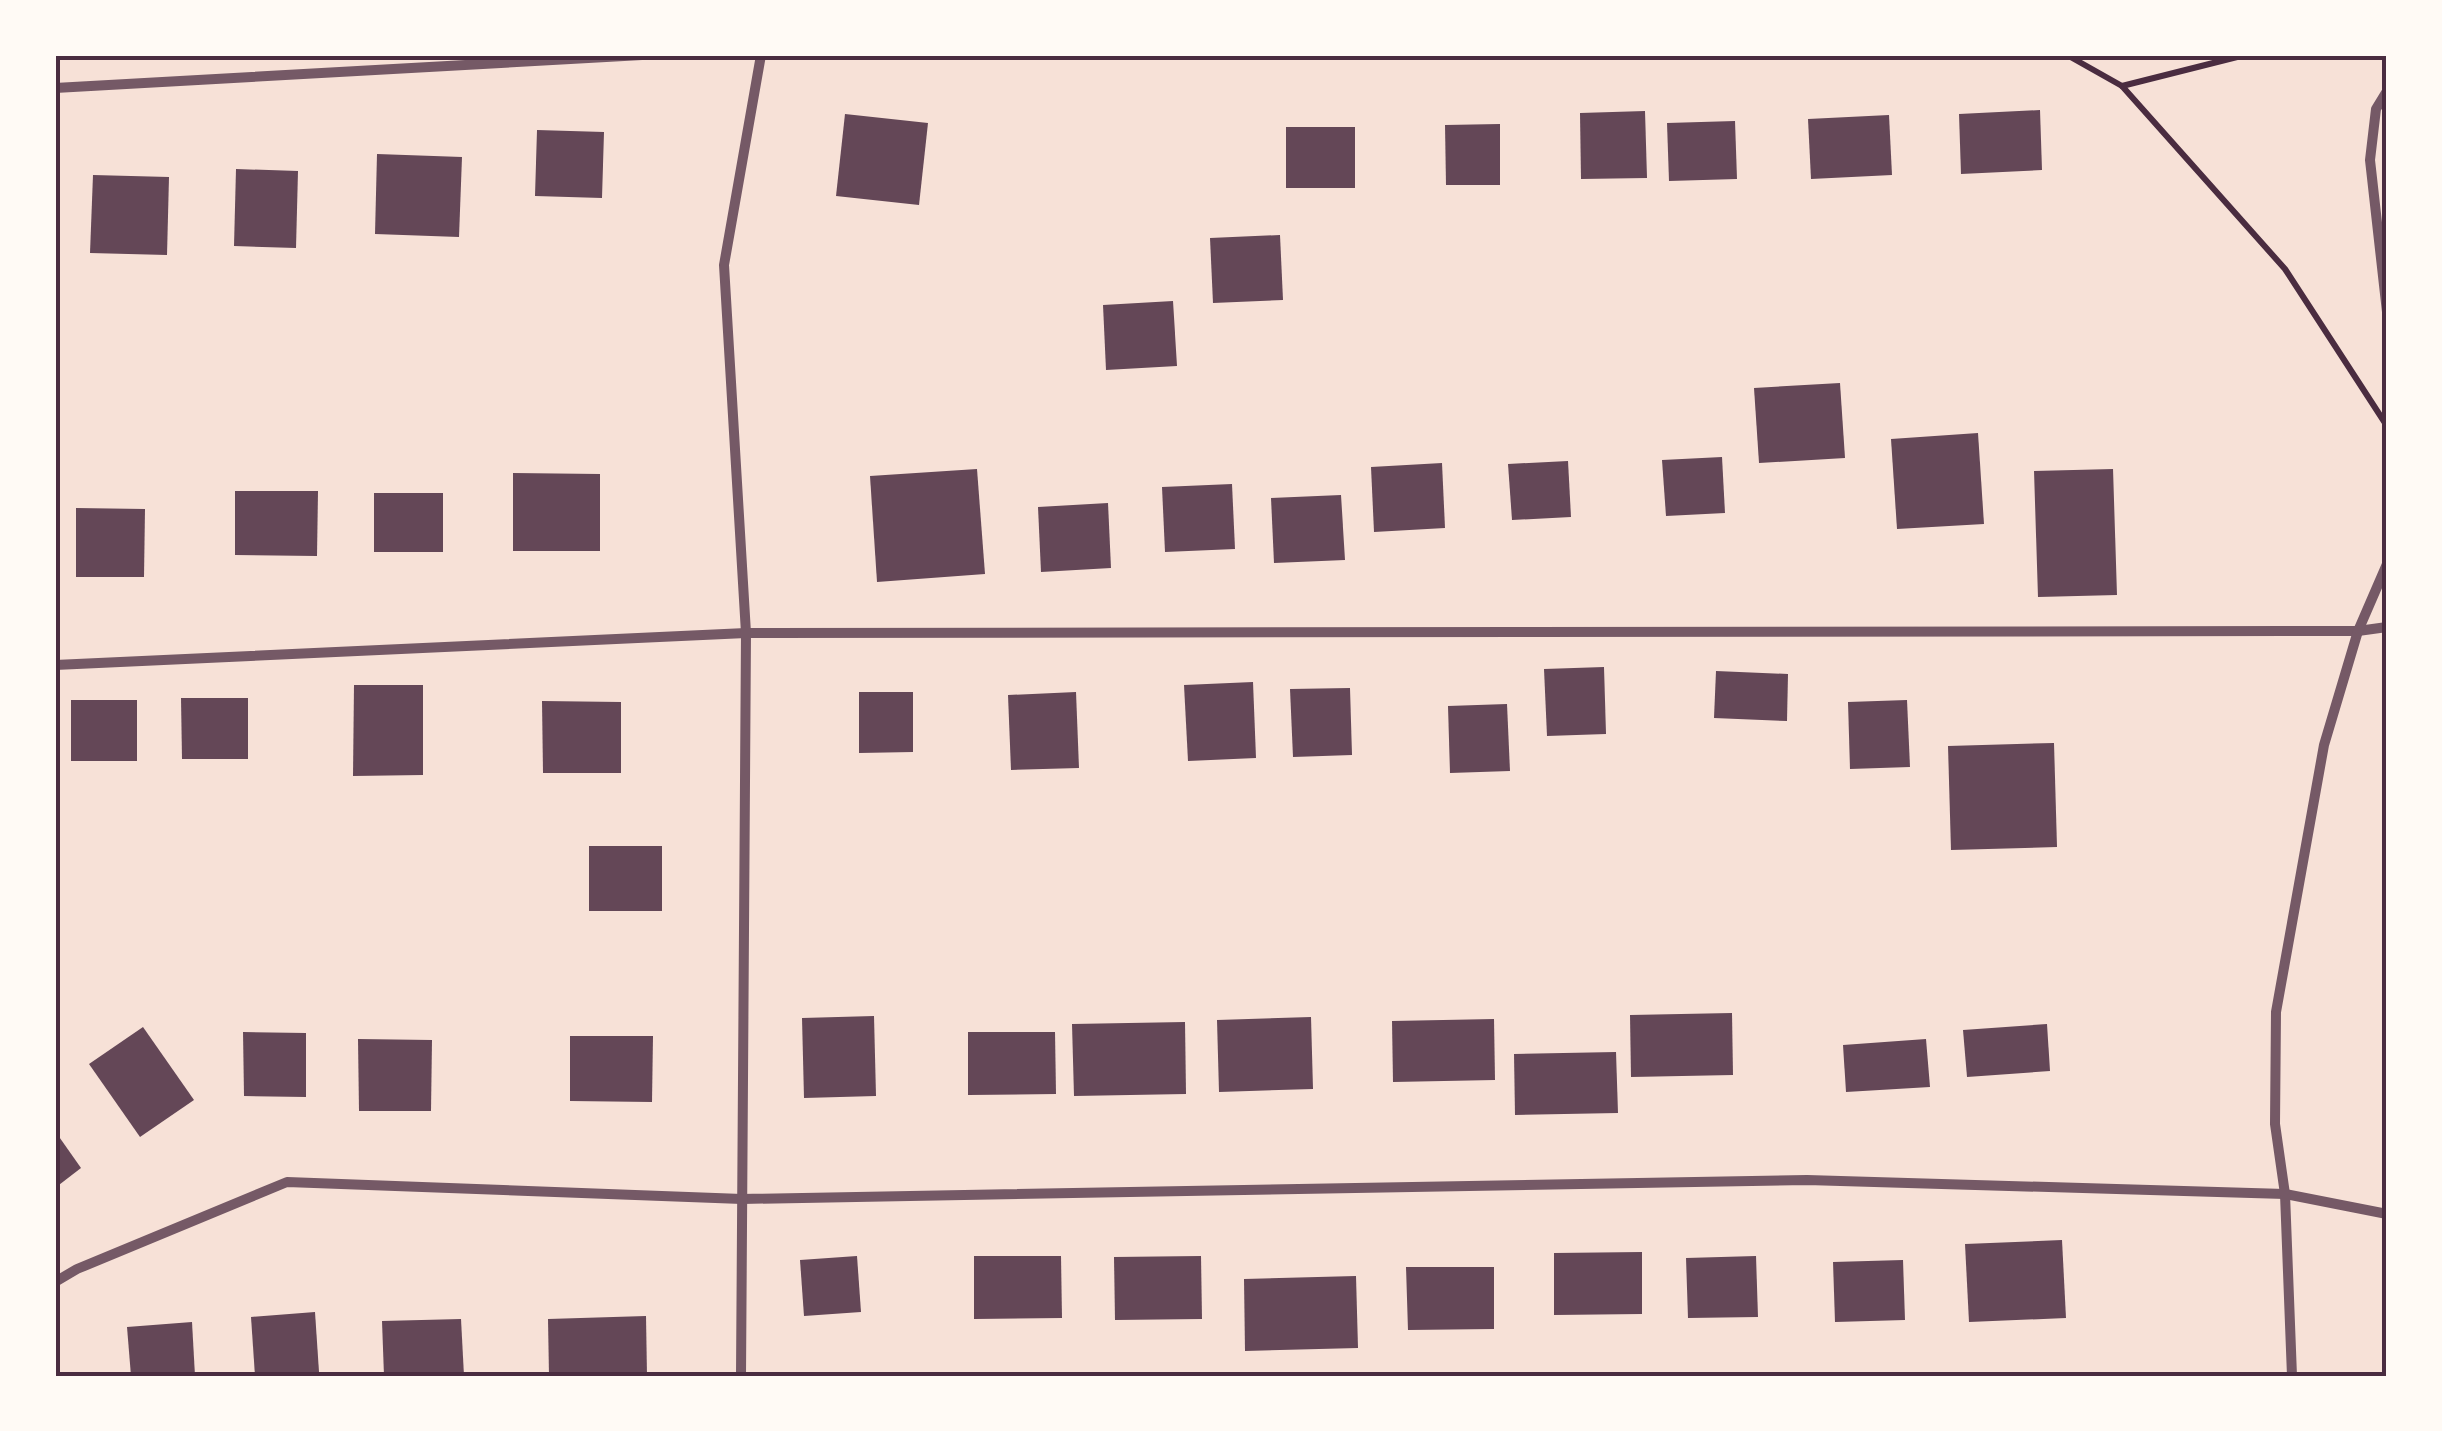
<svg xmlns="http://www.w3.org/2000/svg" width="2442" height="1431" font-family="'Noto Sans',sans-serif">
<rect width="100%" height="100%" fill="#f7e1d7"/>
<g fill="#644757">
<polygon points="2040,110 2042,170 1961,174 1959,114"/>
<polygon points="1645,111 1647,178 1581,179 1580,113"/>
<polygon points="845,114 928,123 919,205 836,196"/>
<polygon points="1889,115 1892,175 1811,179 1808,119"/>
<polygon points="1735,121 1737,179 1669,181 1667,123"/>
<polygon points="1500,124 1500,185 1446,185 1445,125"/>
<rect x="1286" y="127" width="69" height="61"/>
<polygon points="537,130 604,132 602,198 535,196"/>
<polygon points="377,154 462,157 459,237 375,234"/>
<polygon points="236,169 298,171 296,248 234,246"/>
<polygon points="93,175 169,177 167,255 90,253"/>
<polygon points="1280,235 1283,300 1213,303 1210,238"/>
<polygon points="1173,301 1177,366 1106,370 1103,305"/>
<polygon points="1840,383 1845,458 1759,463 1754,388"/>
<polygon points="1978,433 1984,524 1897,529 1891,439"/>
<polygon points="1722,457 1725,513 1666,516 1662,460"/>
<polygon points="1568,461 1571,517 1512,520 1508,464"/>
<polygon points="1442,463 1445,528 1374,532 1371,467"/>
<polygon points="977,469 985,574 877,582 870,476"/>
<polygon points="2113,469 2117,595 2038,597 2034,471"/>
<polygon points="513,473 600,474 600,551 513,551"/>
<polygon points="1232,484 1235,549 1165,552 1162,487"/>
<polygon points="235,491 318,491 317,556 235,555"/>
<rect x="374" y="493" width="69" height="59"/>
<polygon points="1341,495 1345,560 1274,563 1271,498"/>
<polygon points="1108,503 1111,568 1041,572 1038,507"/>
<polygon points="76,508 145,509 144,577 76,577"/>
<polygon points="1604,667 1606,734 1547,736 1544,669"/>
<polygon points="1716,671 1788,674 1787,721 1714,718"/>
<polygon points="1253,682 1256,758 1188,761 1184,685"/>
<polygon points="354,685 423,685 423,775 353,776"/>
<polygon points="1350,688 1352,755 1293,757 1290,689"/>
<polygon points="859,692 913,692 913,752 859,753"/>
<polygon points="1076,692 1079,768 1011,770 1008,695"/>
<polygon points="181,698 248,698 248,759 182,759"/>
<rect x="71" y="700" width="66" height="61"/>
<polygon points="1907,700 1910,767 1850,769 1848,702"/>
<polygon points="542,701 621,702 621,773 543,773"/>
<polygon points="1507,704 1510,771 1450,773 1448,706"/>
<polygon points="2054,743 2057,847 1951,850 1948,746"/>
<rect x="589" y="846" width="73" height="65"/>
<polygon points="1732,1013 1733,1075 1631,1077 1630,1015"/>
<polygon points="874,1016 876,1096 804,1098 802,1018"/>
<polygon points="1311,1017 1313,1089 1219,1092 1217,1020"/>
<polygon points="1494,1019 1495,1080 1393,1082 1392,1021"/>
<polygon points="1185,1022 1186,1094 1074,1096 1072,1024"/>
<polygon points="2047,1024 2050,1071 1967,1077 1963,1030"/>
<polygon points="143,1027 194,1100 140,1137 89,1064"/>
<polygon points="243,1032 306,1033 306,1097 244,1096"/>
<polygon points="968,1032 1055,1032 1056,1094 968,1095"/>
<polygon points="570,1036 653,1036 652,1102 570,1101"/>
<polygon points="358,1039 432,1040 431,1111 359,1111"/>
<polygon points="1926,1039 1930,1087 1846,1092 1843,1045"/>
<polygon points="1616,1052 1618,1113 1515,1115 1514,1054"/>
<polygon points="55,1131 81,1168 55,1188"/>
<polygon points="2062,1240 2066,1318 1969,1322 1965,1244"/>
<polygon points="1642,1252 1642,1314 1554,1315 1554,1253"/>
<polygon points="857,1256 861,1312 804,1316 800,1260"/>
<polygon points="974,1256 1061,1256 1062,1318 974,1319"/>
<polygon points="1201,1256 1202,1319 1115,1320 1114,1257"/>
<polygon points="1756,1256 1758,1317 1688,1318 1686,1258"/>
<polygon points="1903,1260 1905,1320 1835,1322 1833,1262"/>
<polygon points="1406,1267 1494,1267 1494,1329 1408,1330"/>
<polygon points="1356,1276 1358,1348 1245,1351 1244,1279"/>
<polygon points="315,1312 319,1372 255,1376 251,1317"/>
<polygon points="646,1316 647,1376 549,1376 548,1319"/>
<polygon points="461,1319 464,1376 384,1376 382,1321"/>
<polygon points="192,1322 195,1376 131,1376 127,1327"/>
</g>
<g fill="none" stroke-linecap="round" stroke-linejoin="round">
<g stroke="#4a2c40" stroke-width="6">
<polyline points="2067,55 2122,86 2285,269 2387,426"/>
<polyline points="2122,86 2245,55"/>
</g>
<g stroke="#755966" stroke-width="10">
<polyline points="55,88 642,55"/>
<polyline points="2387,91 2376,109 2370,160 2387,312"/>
<polyline points="55,665 746,633 2358,631 2387,627"/>
<polyline points="55,1282 77,1269 287,1182 742,1199 1807,1180 2285,1194 2387,1214"/>
<polyline points="741,1376 746,633 724,265 761,55"/>
<polyline points="2292,1376 2285,1194 2275,1124 2276,1012 2324,745 2358,631 2387,564"/>
</g>
</g>
<rect width="2442" height="1431" fill="none" stroke="#fffaf5" stroke-width="115"/>
<rect x="58" y="58" width="2326" height="1316" fill="none" stroke="#4a2c40" stroke-width="4"/>
</svg>
